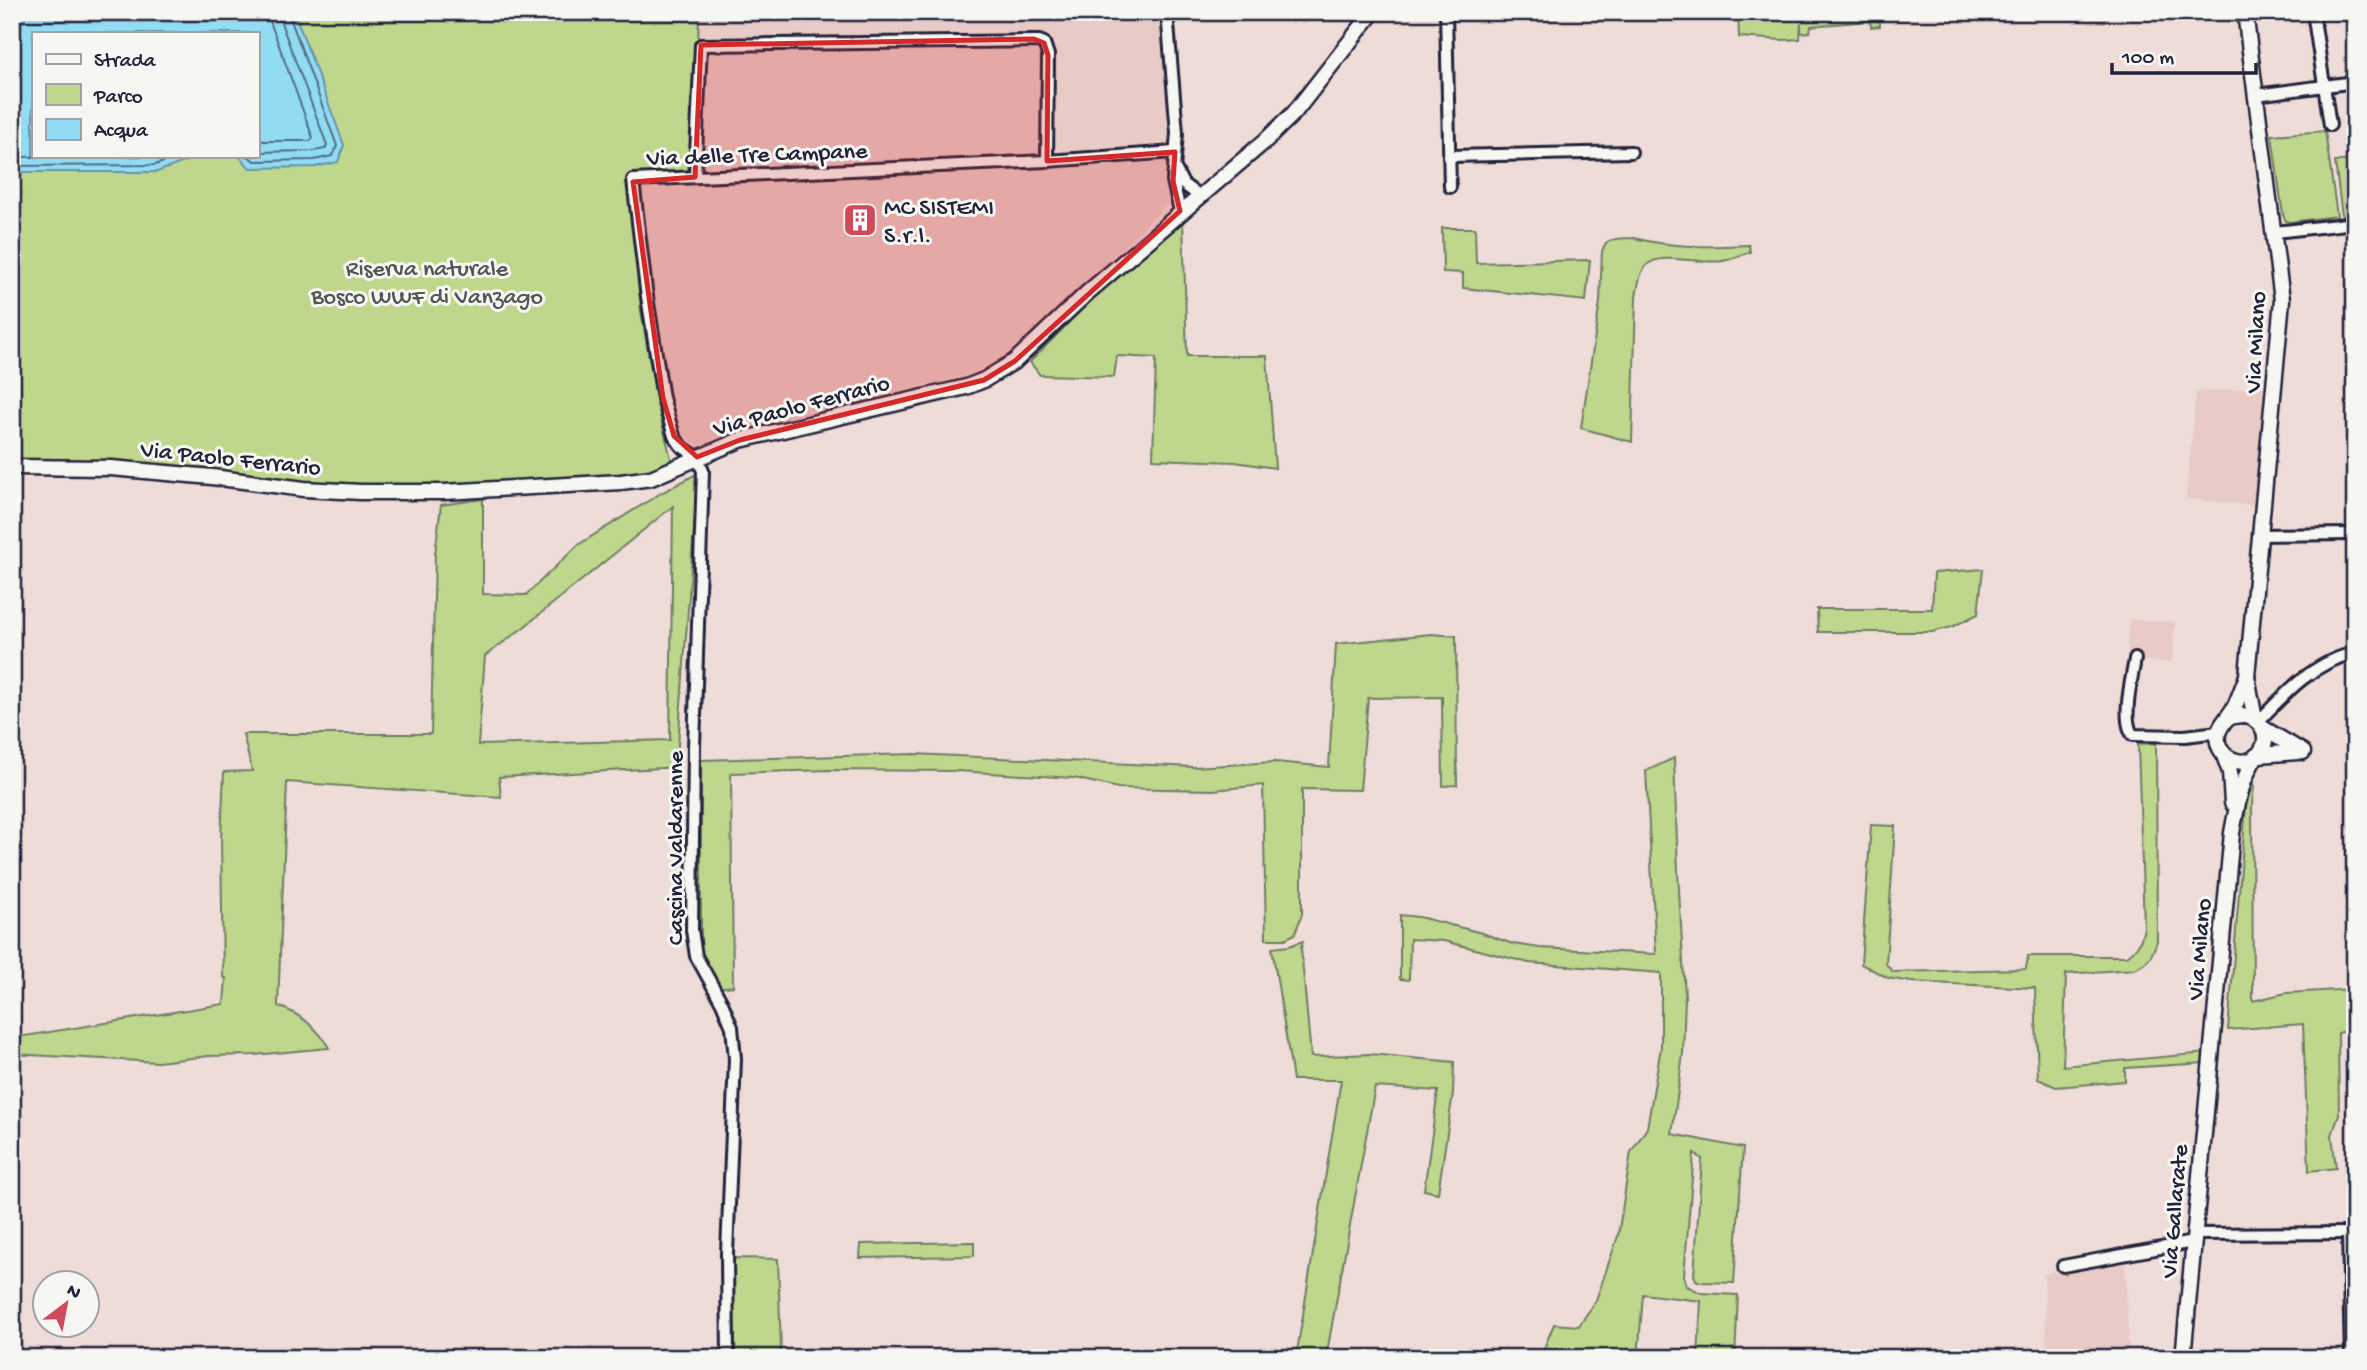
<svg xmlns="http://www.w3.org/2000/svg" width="2367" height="1370" font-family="'Gochi Hand',sans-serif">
<rect width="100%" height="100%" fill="#eedcd8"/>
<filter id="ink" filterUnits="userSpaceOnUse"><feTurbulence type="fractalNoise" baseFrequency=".0143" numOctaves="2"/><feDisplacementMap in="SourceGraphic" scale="14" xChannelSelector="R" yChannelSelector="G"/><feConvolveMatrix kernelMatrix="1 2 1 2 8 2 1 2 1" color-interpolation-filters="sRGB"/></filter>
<g filter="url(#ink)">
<g fill="#e8cac6">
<polygon points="696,12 1163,12 1171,200 1018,352 972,374 719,437 698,446 675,429 666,400 639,190 634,172"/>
<polygon points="2272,386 2259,506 2186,499 2196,392"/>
<polygon points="2129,619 2175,622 2172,662 2127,660"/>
<polygon points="2125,1257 2129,1356 2047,1357 2044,1274"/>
</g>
<g fill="#bed78d" stroke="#707c64" stroke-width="2" fill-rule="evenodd">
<path d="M12 12H699L694 176 630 177 641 311 657 404 674 470 651 478 441 491 12 467ZM33 33H257V156H33Z"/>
<polygon points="1738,12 1879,12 1880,26 1871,27 1870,21 1811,26 1810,32 1801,33 1801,23 1800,39 1782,40 1739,37"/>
<polygon points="2325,131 2337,216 2290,222 2286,221 2283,215 2272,135"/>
<polygon points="2355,159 2355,214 2342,216 2335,162"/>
<polygon points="1183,219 1187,356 1267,356 1275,468 1235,462 1153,459 1156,358 1117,356 1114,377 1040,375 1030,362 1103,288"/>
<polygon points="1442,228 1475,228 1476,263 1590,260 1586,301 1463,288 1463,273 1443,272"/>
<path d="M1634 238C1672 248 1709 247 1749 245L1750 252C1741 255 1732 259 1723 261 1703 265 1660 251 1647 265 1639 273 1638 287 1636 297L1632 442 1581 428 1600 302 1602 251C1607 236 1620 239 1634 238Z"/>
<path d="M698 473 678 745 680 767 499 777 501 797 287 782 278 1006C300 1014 318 1028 329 1048L254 1055 209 1056 158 1062 12 1054V1038L224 1004 226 978 223 977 221 839 224 772 252 771 243 734H431L435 554 441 505 483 499V594L526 595 578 545 661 493ZM673 506 670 740 478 745 485 656 524 627Z"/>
<polygon points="1983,569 1978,614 1952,627 1932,632 1818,632 1817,609 1932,609 1934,573"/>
<polygon points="1431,634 1456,636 1457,785 1443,786 1442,697 1368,698 1360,790 1302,789 1302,914 1295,934 1285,939 1266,939 1263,785 1213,790 1118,788 1074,778 957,771 830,770 731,773 733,986 717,988 701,954 701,760 914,754 1194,767 1275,762 1329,767 1336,644"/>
<path d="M2156 743 2157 941C2152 956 2149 963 2134 969L2066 974 2063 1066 2206 1053 2205 1063 2125 1068V1081L2056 1087 2038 1079 2035 988 1911 982 1888 978 1861 964 1871 825 1895 826 1886 964 1893 972 2026 969 2028 956H2127C2138 948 2142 940 2144 927L2138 744Z"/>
<polygon points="1674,758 1678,872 1685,997 1683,1054 1672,1134 1743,1148 1734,1283 1700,1282 1696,1280 1694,1275 1702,1159 1694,1153 1684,1276 1687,1286 1701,1293 1738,1295 1735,1358 1698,1358 1701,1301 1643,1294 1638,1358 1540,1358 1554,1324 1579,1326 1596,1300 1618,1236 1631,1152 1647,1128 1661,1047 1661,973 1529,963 1444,941 1410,939 1409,980 1400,979 1400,915 1419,917 1482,933 1513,944 1540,948 1656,954 1646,771"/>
<polygon points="2252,785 2254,786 2252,805 2253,1001 2286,993 2355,989 2355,1029 2338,1033 2339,1115 2332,1135 2336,1168 2309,1171 2303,1024 2228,1030 2246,806"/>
<polygon points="1303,941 1301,948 1311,1057 1369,1054 1454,1062 1453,1093 1438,1193 1424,1190 1438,1091 1375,1087 1326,1358 1296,1358 1341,1080 1293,1080 1272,948 1289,946"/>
<polygon points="974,1242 974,1256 860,1258 861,1244"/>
<polygon points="733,1258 778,1259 781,1353 735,1355"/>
</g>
<polygon fill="#92dcf3" stroke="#6592a9" stroke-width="2" points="12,12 294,12 344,145 338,162 315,167 250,168 239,156 257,156 257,33 33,33 33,156 190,156 187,161 157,172 12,172"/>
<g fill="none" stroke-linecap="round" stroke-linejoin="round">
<g stroke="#4f6c85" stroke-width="2">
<polyline points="257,137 263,141 310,141 313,138 271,24 269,12"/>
<polyline points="257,152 313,151 325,149 327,145 280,20 279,12"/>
<polyline points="248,156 254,161 314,160 332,156 337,146 288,12"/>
<polyline points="12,157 155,156"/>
<polyline points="12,166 155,165 181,156"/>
</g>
<g stroke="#22223b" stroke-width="16">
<g id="minor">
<polyline points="1167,12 1177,133 1173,181 1180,211"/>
<polyline points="1446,12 1450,187"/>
<polyline points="2313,12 2330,125"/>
<polyline points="2256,95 2355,82"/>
<polyline points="1449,156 1631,152"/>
<polyline points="1176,170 1183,184 1199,196"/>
<polyline points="695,177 701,45 1039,41 1044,43 1048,55 1047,161"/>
<polyline points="2275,232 2355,223"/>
<polyline points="2260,535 2355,534"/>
<path d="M2135 659C2132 678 2121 720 2133 735L2185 736 2218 732"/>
<path d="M2258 722C2285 693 2315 661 2355 653"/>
<polyline points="2348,1233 2351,1358"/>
<polyline points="2194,1234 2355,1233"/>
<polyline points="2063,1266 2193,1242"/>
<polyline points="728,1358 727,1253 735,1059 732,1027 722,1003 696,956 692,930 694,747 703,471 697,457 681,446 674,436 663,398 646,290 633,180 1047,161 1175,152"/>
</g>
</g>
<g stroke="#22223b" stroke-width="19">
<g id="tertiary">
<polyline points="12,467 111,468 212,477 304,489 361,492 444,492 621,482 651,478 740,440 966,387 984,380 1015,361 1087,293 1264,142 1294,113 1373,12"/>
<polyline points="2247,676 2255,720"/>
<path d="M2227 719C2252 705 2278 734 2258 755 2242 771 2214 756 2218 734 2220 724 2230 716 2235 706 2239 697 2243 686 2247 676L2282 300 2245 12"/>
<polyline points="2261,727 2303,752"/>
<polyline points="2223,753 2230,772 2232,803"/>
<polyline points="2258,755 2298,752"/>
<path d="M2183 1358 2232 833C2237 806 2241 780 2256 756"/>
</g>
</g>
<use href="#minor" stroke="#f6f6f2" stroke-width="10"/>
<use href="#tertiary" stroke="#f6f6f2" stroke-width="14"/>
</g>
</g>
<path fill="#d62828" fill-opacity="0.2" stroke="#d62828" stroke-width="5" stroke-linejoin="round" d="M1034 39 1044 43 1048 55 1047 161 1175 152 1173 181 1180 211 1015 361 984 380 740 440 697 457 674 436 663 398 633 182 695 177 701 45Z"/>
<defs>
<g id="building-square" transform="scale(1.75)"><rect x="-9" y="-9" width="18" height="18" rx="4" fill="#d1495b" stroke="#f6f6f2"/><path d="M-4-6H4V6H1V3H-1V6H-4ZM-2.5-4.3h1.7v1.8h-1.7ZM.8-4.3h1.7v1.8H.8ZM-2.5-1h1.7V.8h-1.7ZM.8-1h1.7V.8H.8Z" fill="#fff"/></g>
</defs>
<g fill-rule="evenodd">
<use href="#building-square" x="860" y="220"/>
</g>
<g text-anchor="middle" stroke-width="6" stroke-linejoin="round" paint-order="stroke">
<g font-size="24" fill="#22223b" stroke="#f6f6f2">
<text transform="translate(757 153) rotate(-2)" y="8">Via delle Tre Campane</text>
<text transform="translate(2254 342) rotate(-87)" y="8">Via Milano</text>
<text transform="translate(801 404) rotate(-15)" y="8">Via Paolo Ferrario</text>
<text transform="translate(231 457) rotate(6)" y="8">Via Paolo Ferrario</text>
<text transform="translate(674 848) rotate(-90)" y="8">Cascina Valdarenne</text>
<text transform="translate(2198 949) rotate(-85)" y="8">Via Milano</text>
<text transform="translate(2173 1211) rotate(-85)" y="8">Via Gallarate</text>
</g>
<g font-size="24" fill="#22223b" stroke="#f6f6f2" text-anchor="start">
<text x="884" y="214">MC SISTEMI<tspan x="884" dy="28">S.r.l.</tspan></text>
</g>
<g font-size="24" fill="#515854" stroke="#f6f6f2">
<text x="427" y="275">Riserva naturale<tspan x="427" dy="28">Bosco WWF di Vanzago</tspan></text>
</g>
</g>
<rect width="2367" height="1370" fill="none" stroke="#f6f6f2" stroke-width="42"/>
<rect x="21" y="21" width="2325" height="1328" fill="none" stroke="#22223b" stroke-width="2.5" filter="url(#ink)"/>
<rect x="32" y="32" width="228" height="126" fill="#f6f6f2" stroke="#a1a1a9" stroke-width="2"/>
<rect x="46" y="54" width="35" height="10" fill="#f6f6f2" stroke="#a1a1a9" stroke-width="2"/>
<text x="94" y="66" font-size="21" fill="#22223b">Strada</text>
<rect x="46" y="84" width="35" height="21" fill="#bed78d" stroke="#a1a1a9" stroke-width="2"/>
<text x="94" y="102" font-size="21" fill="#22223b">Parco</text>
<rect x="46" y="119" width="35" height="21" fill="#92dcf3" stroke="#a1a1a9" stroke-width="2"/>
<text x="94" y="136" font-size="21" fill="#22223b">Acqua</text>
<g transform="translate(66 1304) rotate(32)"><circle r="33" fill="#f6f6f2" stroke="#a1a1a9" stroke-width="2"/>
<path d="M0-5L12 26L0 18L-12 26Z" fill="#d1495b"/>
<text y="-10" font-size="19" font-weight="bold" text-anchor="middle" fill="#22223b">N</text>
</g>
<path d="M2112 63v10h144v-10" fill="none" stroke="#22223b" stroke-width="3.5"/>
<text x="2122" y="63" font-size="21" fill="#22223b" stroke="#f6f6f2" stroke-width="5" paint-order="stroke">100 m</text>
</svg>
